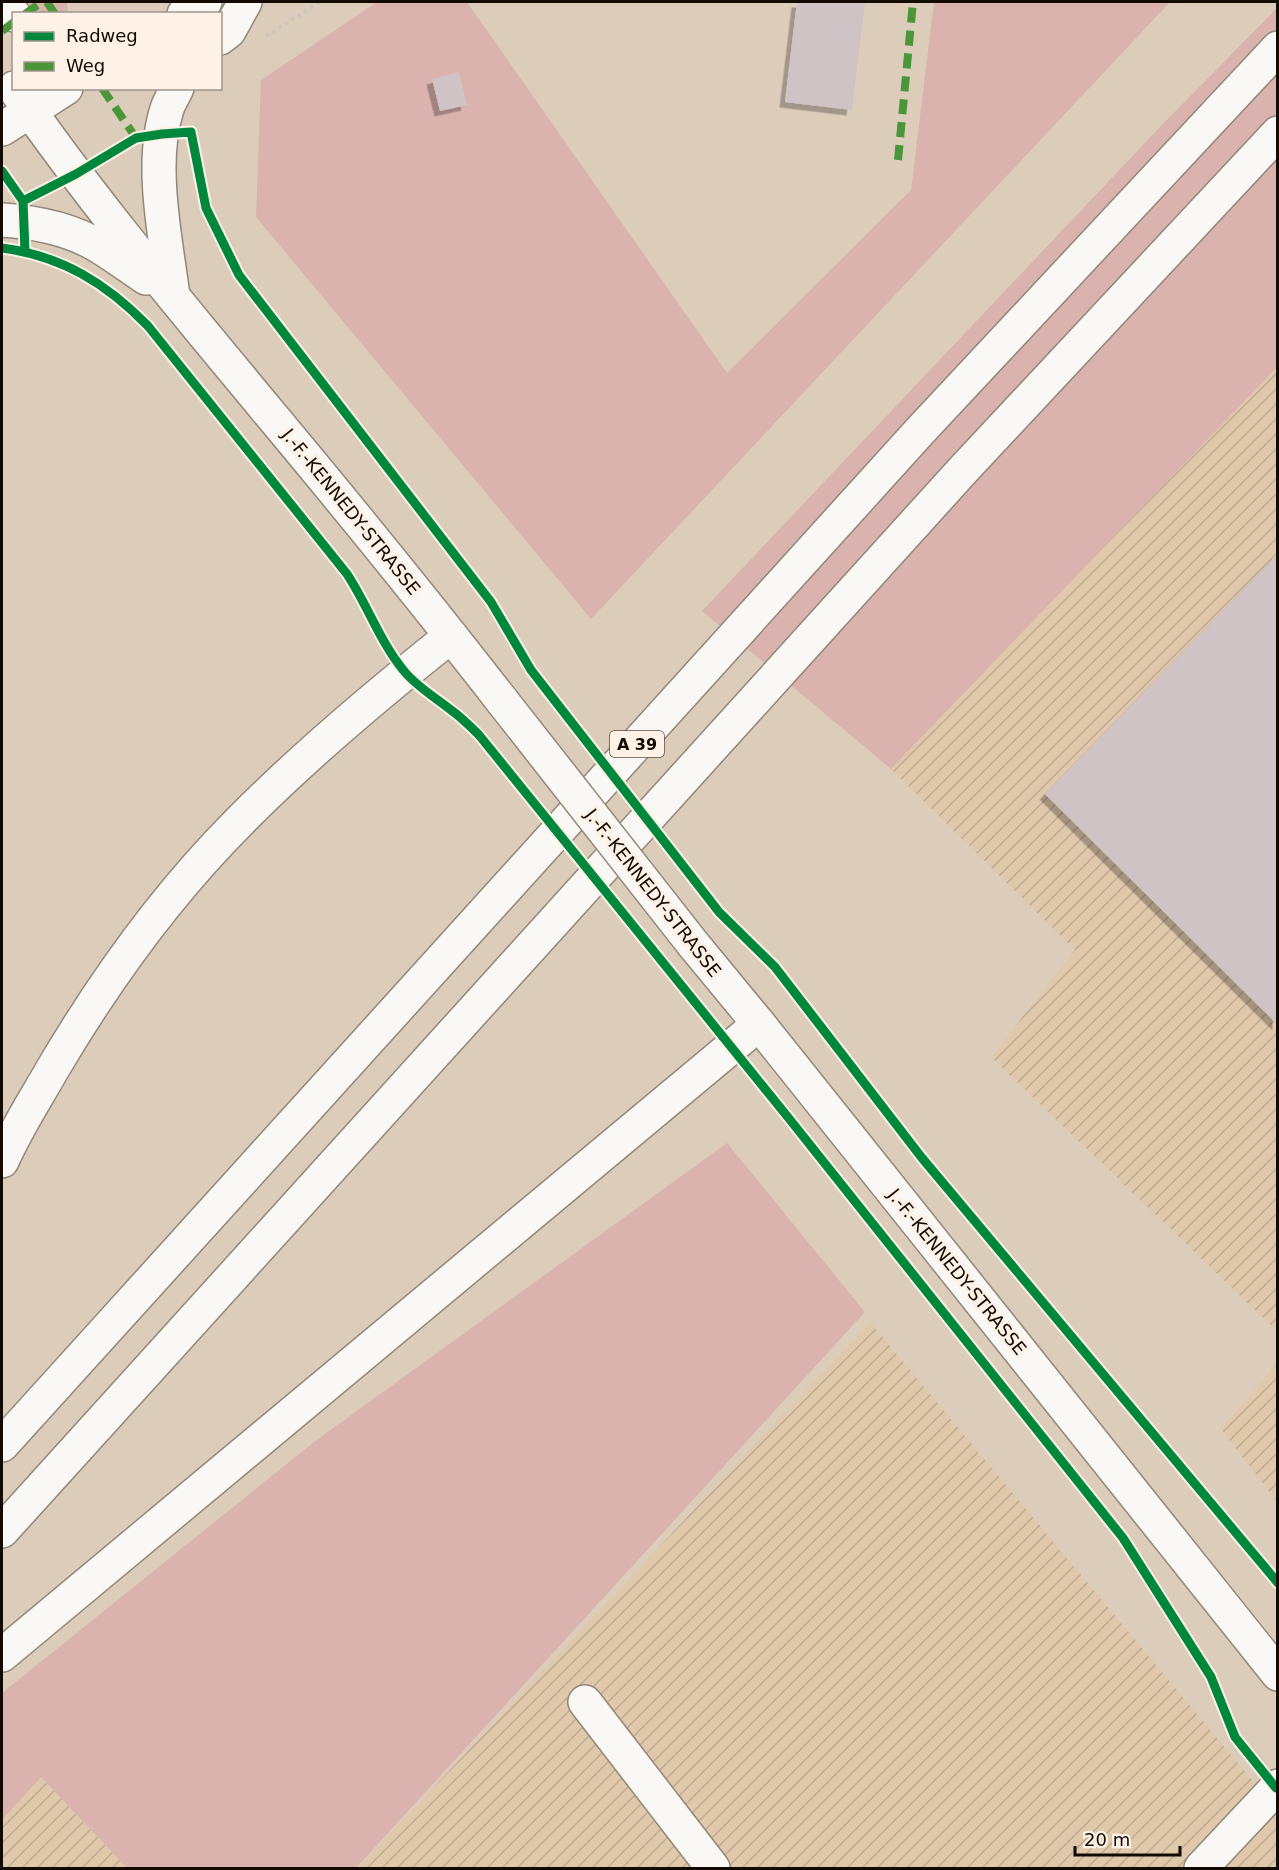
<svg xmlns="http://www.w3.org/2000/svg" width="1279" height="1870" font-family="'DejaVu Sans',sans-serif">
<defs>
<pattern id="industrial-furrows" width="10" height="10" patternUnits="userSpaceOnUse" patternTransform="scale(1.5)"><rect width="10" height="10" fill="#e0c8ab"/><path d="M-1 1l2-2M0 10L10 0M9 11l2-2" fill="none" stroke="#bfaa92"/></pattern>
<filter id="shadow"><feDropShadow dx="-5.5" dy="5.5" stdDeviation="0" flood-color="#0004"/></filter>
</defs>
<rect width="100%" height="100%" fill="#dccdbb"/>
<g fill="url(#industrial-furrows)">
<polygon points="1277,365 1277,1331 991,1057 1075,950 891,769"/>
<polygon points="870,1322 1277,1810 1277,1868 358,1868"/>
<polygon points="1277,1363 1277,1502 1221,1429"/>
<polygon points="41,1777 127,1868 2,1868 2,1820"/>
</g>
<g fill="#dab2ae">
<polygon points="2,2 67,2 68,13 14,14 13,34 2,19"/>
<polygon points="377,2 467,2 727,373 911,190 934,2 1170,2 591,619 256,217 261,80"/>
<polygon points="1277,8 1277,367 891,769 702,611 1160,127"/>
<polygon points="727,1143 865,1312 356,1868 127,1868 41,1777 2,1820 2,1693 314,1442"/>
</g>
<g fill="#d0c3c5" filter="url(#shadow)">
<polygon points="797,2 865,2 852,110 785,102"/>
<polygon points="459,72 467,105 440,111 432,79"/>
<polygon points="1278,554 1278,1025 1045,794"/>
</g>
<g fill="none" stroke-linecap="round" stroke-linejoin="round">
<g stroke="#928779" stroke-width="36">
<g id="minor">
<polyline points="2,11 14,15"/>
<polyline points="184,14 205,2"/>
<polyline points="220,38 229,31 245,2"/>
<path d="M14 88C91 200 180 305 266 409 347 506 426 603 503 702"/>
<polyline points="2,129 66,88"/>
<path d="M2 220C35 222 71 229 100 247 116 257 131 268 146 278"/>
<path d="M173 296C166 241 149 163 167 109 169 102 174 95 177 88"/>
<polyline points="693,944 759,1024 1278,1674"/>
<polyline points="585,1702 713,1868"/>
<polyline points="1201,1868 1278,1786"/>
</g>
</g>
<g stroke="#928779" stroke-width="36">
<g id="highway">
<path d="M2 1161C16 1129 35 1100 52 1070 105 980 166 895 240 821 305 755 378 694 451 636"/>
<polyline points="2,1445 920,431 1278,48"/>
<polyline points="2,1531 963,470 1278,133"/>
<polyline points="2,1655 759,1024"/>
</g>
</g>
<polyline stroke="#cac6c1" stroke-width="4" stroke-dasharray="3 4.5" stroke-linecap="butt" points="266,36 320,2"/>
<use href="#minor" stroke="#faf8f5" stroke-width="33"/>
<use href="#highway" stroke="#faf8f5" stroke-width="33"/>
<g stroke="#928779" stroke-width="36" stroke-linecap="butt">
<polyline id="minor-bridge" points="503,702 693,944"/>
</g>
<use href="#minor-bridge" stroke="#faf8f5" stroke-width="33"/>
<g stroke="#4a9639" stroke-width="8" stroke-dasharray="15 8" stroke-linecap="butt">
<polyline points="47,2 55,14"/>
<polyline points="25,14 42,2"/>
<polyline points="2,31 14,22"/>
<polyline points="102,88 136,138"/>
<polyline points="898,160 913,2"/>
</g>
<g stroke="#fdf2e5" stroke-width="13">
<g id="cycleway">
<polyline points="2,171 23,201 25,251"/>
<polyline points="23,201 76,174 136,138 162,134 191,132 206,208 239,275 491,602 531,670 719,912 775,967 922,1158 1278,1583"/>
<path d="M2 248C62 256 106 283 148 326L347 574C368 606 380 642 404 671 417 687 435 697 451 710 461 717 470 726 479 735L787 1116 1123 1538 1211 1677 1235 1737 1276 1788"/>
</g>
</g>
<use href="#cycleway" stroke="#00873e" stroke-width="9"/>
</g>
<g text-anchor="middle" stroke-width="6" stroke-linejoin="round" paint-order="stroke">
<rect fill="#fdf2e5" stroke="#595046" stroke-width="1.5" x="610" y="731" width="54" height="26" rx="4.5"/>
<g font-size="16" font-weight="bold" fill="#130a02">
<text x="637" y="750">A 39</text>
</g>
<g font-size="18" fill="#130a02" stroke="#fdf2e5">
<text transform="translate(351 512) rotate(51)" y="6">J.-F.-KENNEDY-STRASSE</text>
<text transform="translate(653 893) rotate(52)" y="6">J.-F.-KENNEDY-STRASSE</text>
<text transform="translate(957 1272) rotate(51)" y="6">J.-F.-KENNEDY-STRASSE</text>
</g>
</g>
<rect width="1279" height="1870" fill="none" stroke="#130a02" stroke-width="6"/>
<rect x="12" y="12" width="210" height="78" fill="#fdf2e5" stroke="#9f958a" stroke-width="1.5"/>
<rect x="24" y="32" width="30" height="9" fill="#00873e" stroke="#9f958a" stroke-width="1.5"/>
<text x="66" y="42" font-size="18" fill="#130a02">Radweg</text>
<rect x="24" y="62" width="30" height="9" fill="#4a9639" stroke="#9f958a" stroke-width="1.5"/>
<text x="66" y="72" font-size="18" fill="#130a02">Weg</text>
<path d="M1075 1846v9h105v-9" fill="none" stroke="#130a02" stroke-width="3"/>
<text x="1084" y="1846" font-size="18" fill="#130a02" stroke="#fdf2e5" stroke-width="4.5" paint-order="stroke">20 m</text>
</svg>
